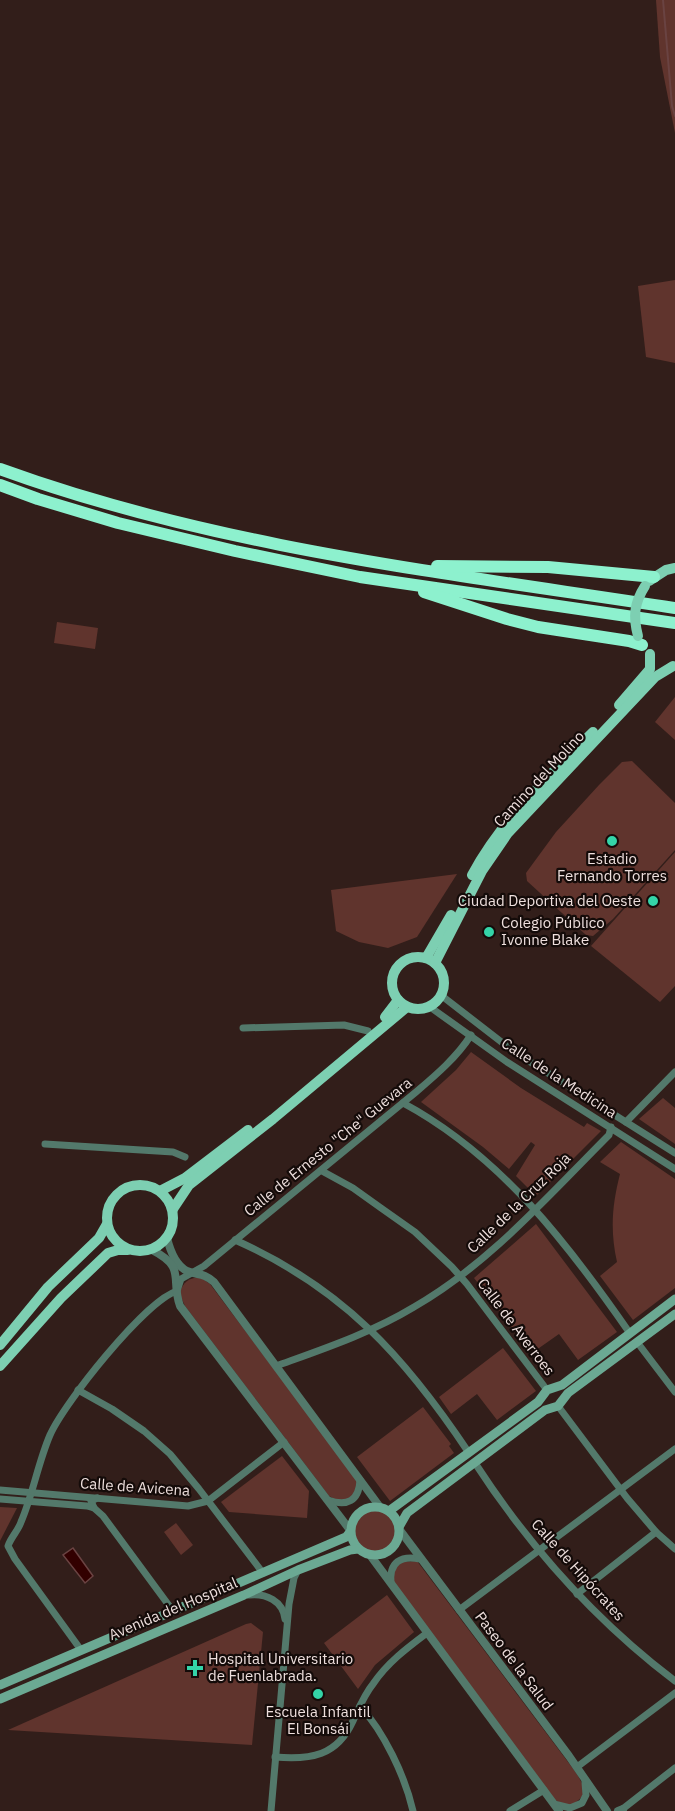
<svg xmlns="http://www.w3.org/2000/svg" width="675" height="1811" viewBox="0 0 675 1811" font-family="'IBM Plex Sans',sans-serif">
<rect width="100%" height="100%" fill="#321e1a"/>
<g fill="#60342d">
<path d="M656,0h19v133l-15,-76z"/>
<path d="M675,280v83l-29,-6 -8,-71z"/>
<path d="M57,622l41,6 -3,21 -41,-6z"/>
<path d="M675,697v43l-20,-18z"/>
<path d="M632,761l43,42v47l-62,69 -20,17 -7,-1 -59,-54 -1,-8 30,-41 43,-47 23,-23z"/>
<path d="M675,852v134l-15,16 -69,-56z"/>
<path d="M457,874l-40,63 -29,11 -29,-6 -23,-11 -5,-41z"/>
<path d="M471,1052l50,36 63,39 3,-4 14,8 -65,65 -20,-20 19,-31 -4,-3 -22,27 -26,-22 -62,-45 35,-32z"/>
<path d="M663,1098l12,10v36l-36,-25z"/>
<path d="M621,1142l54,37v109l-42,32 -33,-44 17,-14c-7,-31 -5,-57 3,-88l-20,-12z"/>
<path d="M536,1224l81,108 -39,28 -19,-26 -27,19 -58,-75z"/>
<path d="M200,1277l10,7 148,197 -1,11c-10,9 -17,11 -28,4l-144,-190 -6,-13c5,-11 9,-15 21,-16z"/>
<path d="M503,1348l33,43 -39,29 -20,-26 -26,20 -12,-17z"/>
<path d="M423,1407l28,37 -2,2 5,7 -64,48 -33,-44z"/>
<path d="M282,1456l27,35 -2,27 -78,-6 -8,-10z"/>
<circle cx="375" cy="1531" r="24"/>
<path d="M0,1507l17,1 -17,33z"/>
<path d="M176,1523l17,22 -12,10 -17,-23z"/>
<path d="M417,1561l157,209c12,18 16,25 -6,37l-13,-7 -161,-217 -1,-13 9,-8z"/>
<path d="M387,1595l27,37 -39,33 -17,24 -34,-46z"/>
<path d="M251,1623l12,9 -11,113 -244,-15 238,-106z"/>
</g>
<path fill="#320000" stroke="#6a4342" stroke-width="1.5" d="M73,1548l20,28 -8,7 -22,-28z"/>
<g fill="none" stroke-linecap="round" stroke-linejoin="round">
<path stroke="#6a4342" stroke-width="2" d="M663,0l9,106 3,10"/>
<g stroke="#53796b" stroke-width="7">
<path d="M442,996l71,55 162,102"/>
<path d="M430,1007l77,55 168,107"/>
<path d="M243,1028l101,-3 24,6"/>
<path d="M403,1103c97,52 165,141 226,229"/>
<path d="M626,1122l49,-50"/>
<path d="M45,1144l128,8 12,5"/>
<path d="M322,1171l31,17 28,20 34,24 37,35 15,17 80,106"/>
<path d="M235,1240c108,48 170,117 234,213"/>
<path d="M637,1342l38,50"/>
<path d="M276,1366c47,-17 95,-33 138,-59 75,-43 134,-111 195,-172l2,-8"/>
<path d="M78,1390l34,19 32,22 26,23 29,35 64,84"/>
<path d="M558,1406l69,92 29,34 19,17"/>
<path d="M475,1463c54,83 121,158 200,218"/>
<path d="M0,1490l188,16 20,-5 76,-59"/>
<path d="M97,1498l-6,3 3,7 9,8 70,95"/>
<path d="M0,1499l87,7 7,2"/>
<path d="M328,1500c19,7 31,1 32,-20"/>
<path d="M391,1583c-2,-21 10,-28 29,-24"/>
<path d="M577,1594l79,-62"/>
<path d="M249,1595c17,-2 34,6 36,24"/>
<path d="M459,1610l216,-161"/>
<path d="M81,1650l-66,-91 -7,-13c3,-9 10,-15 13,-24 12,-28 17,-59 29,-87 14,-32 95,-134 127,-144l4,-12 23,-13 212,-174c20,-17 41,-35 55,-57"/>
<path d="M360,1706c24,26 45,70 53,105"/>
<path d="M275,1757c36,3 62,-1 78,-36 6,-13 11,-26 20,-37 14,-21 34,-36 54,-51"/>
<path d="M577,1767l98,-74"/>
<path d="M554,1804l16,4 12,-5 4,-8 -1,-13"/>
<path d="M271,1811l18,-207 5,-26 4,-8"/>
<path d="M510,1811l34,-21"/>
<path d="M620,1811l55,-43"/>
</g>
<g stroke="#53796b" stroke-width="8">
<path d="M167,1238c3,12 8,27 20,33 12,5 15,1 27,11l166,225"/>
<path d="M152,1250c35,18 18,28 28,56l170,224"/>
<path d="M399,1529l170,227 38,55"/>
<path d="M370,1555l189,256"/>
<path d="M618,1811l5,-2"/>
</g>
<g stroke="#6ba993" stroke-width="9">
<circle cx="375" cy="1531" r="24"/>
<path d="M389,1511l149,-109 9,-12 15,-5 113,-86"/>
<path d="M399,1527l8,-14 138,-103 13,-4 10,-13 107,-79"/>
<path d="M0,1685l346,-148 4,-5"/>
<path d="M0,1699l244,-104 54,-25 52,-20 8,-1"/>
</g>
<g stroke="#7dcfb2" stroke-width="10">
<path d="M649,581l17,-11 9,-2"/>
<path d="M619,705l31,-36v-15"/>
<path d="M472,875c30,-56 77,-99 121,-143"/>
<circle cx="418" cy="983" r="26"/>
<path d="M426,958l25,-43"/>
<path d="M435,963l47,-92 26,-38 147,-156 18,-11"/>
<path d="M385,1017l13,-17"/>
<circle cx="140" cy="1218" r="33"/>
<path d="M160,1191l25,-13 63,-48"/>
<path d="M173,1209l16,-24 84,-66 134,-112"/>
<path d="M0,1345l48,-58 51,-49 8,-14"/>
<path d="M0,1366l61,-68 47,-45 10,-3h10"/>
</g>
<g stroke="#8df1ce" stroke-width="12">
<path d="M0,469c217,79 448,104 675,139"/>
<path d="M0,485l38,14 80,24 117,28 125,26 315,46"/>
<path d="M437,566l111,1 106,10"/>
<path d="M424,592l83,27 31,8 91,14 13,4"/>
</g>
<path stroke="#7dcfb2" stroke-width="10" d="M638,636c-5,-19 -4,-33 7,-50"/>
</g>
<g fill="#34d4a8" stroke="#140b09" stroke-width="2">
<circle cx="612" cy="841" r="6"/>
<circle cx="653" cy="901" r="6"/>
<circle cx="489" cy="932" r="6"/>
<path d="M192 1659h6v6h6v6h-6v6h-6v-6h-6v-6h6z"/>
<circle cx="318" cy="1694" r="6"/>
</g>
<g text-anchor="middle" stroke-width="4.5" stroke-linejoin="round" paint-order="stroke">
<g font-size="15" fill="#eedfdd" stroke="#140b09">
<text transform="translate(539 779) rotate(-47)" y="5">Camino del Molino</text>
<text transform="translate(559 1078) rotate(33)" y="5">Calle de la Medicina</text>
<text transform="translate(328 1147) rotate(-39)" y="5">Calle de Ernesto "Che" Guevara</text>
<text transform="translate(519 1203) rotate(-44)" y="5">Calle de la Cruz Roja</text>
<text transform="translate(516 1327) rotate(53)" y="5">Calle de Averroes</text>
<text transform="translate(135 1487) rotate(4)" y="5">Calle de Avicena</text>
<text transform="translate(578 1570) rotate(48)" y="5">Calle de Hipócrates</text>
<text transform="translate(173 1609) rotate(-23)" y="5">Avenida del Hospital</text>
<text transform="translate(514 1661) rotate(53)" y="5">Paseo de la Salud</text>
</g>
<g font-size="15" fill="#eedfdd" stroke="#140b09">
<text x="612" y="864">Estadio<tspan x="612" dy="17">Fernando Torres</tspan></text>
<text x="641" y="906" text-anchor="end">Ciudad Deportiva del Oeste</text>
<text x="501" y="928" text-anchor="start">Colegio Público<tspan x="501" dy="17">Ivonne Blake</tspan></text>
<text x="208" y="1664" text-anchor="start">Hospital Universitario<tspan x="208" dy="17">de Fuenlabrada.</tspan></text>
<text x="318" y="1717">Escuela Infantil<tspan x="318" dy="17">El Bonsái</tspan></text>
</g>
</g>
</svg>
